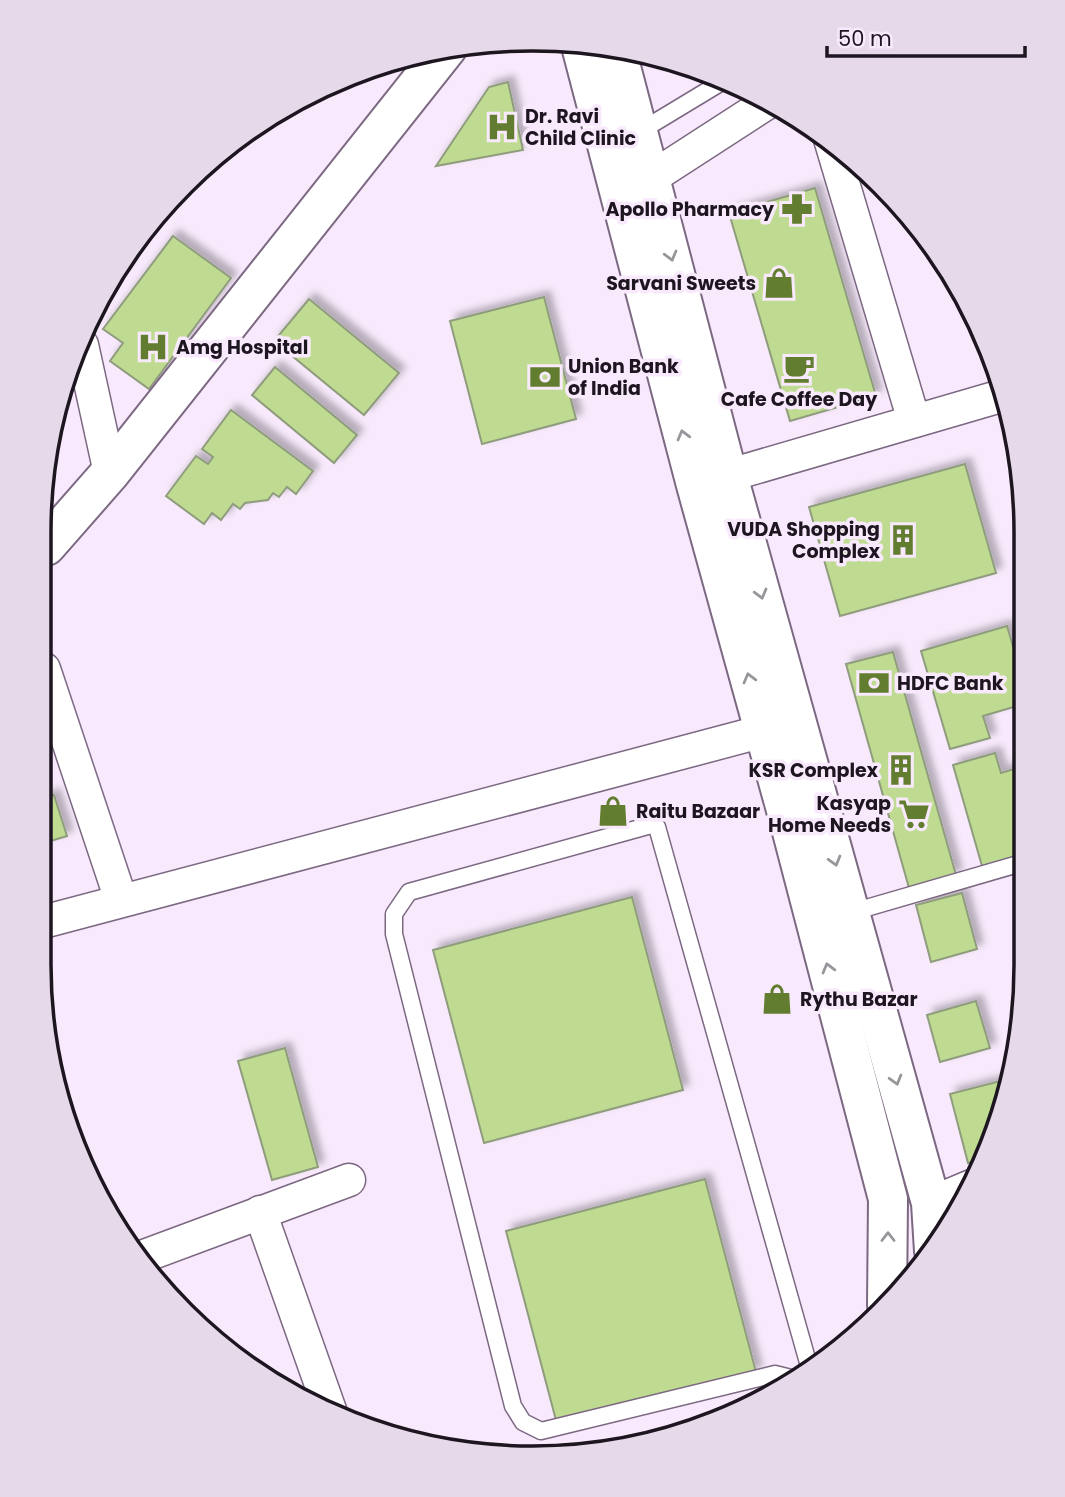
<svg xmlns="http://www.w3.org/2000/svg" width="1065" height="1497" viewBox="0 0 1065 1497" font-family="Poppins,sans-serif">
<defs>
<filter id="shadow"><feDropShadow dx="6" dy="-6" stdDeviation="3.5" flood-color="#0004"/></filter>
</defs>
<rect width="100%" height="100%" fill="#f8eafc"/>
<g fill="#bfdb91" stroke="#8f9c7d" stroke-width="2" filter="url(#shadow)">
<path d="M508,82l15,68 -87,16 53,-79z"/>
<path d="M815,188l61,208 -86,25 -61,-208z"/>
<path d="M173,236l58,42 -82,111 -39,-28 13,-18 -20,-14z"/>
<path d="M544,297l32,122 -94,25 -32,-123z"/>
<path d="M309,299l90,74 -35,42 -90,-74z"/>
<path d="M275,367l82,68 -23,28 -82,-68z"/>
<path d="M231,410l82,61 -17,23 -9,-7 -8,10 -6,-4 -5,7 -23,3 -5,6 -7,-5 -12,16 -9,-7 -8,11 -38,-28 30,-40 12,8 5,-7 -11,-8z"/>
<path d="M965,464l31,109 -156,43 -31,-109z"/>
<path d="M1023,619v30l-8,-28z"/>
<path d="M1007,626l17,58v20l-41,12 7,22 -40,11 -29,-98z"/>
<path d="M893,652l63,223 -47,13 -63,-224z"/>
<path d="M995,753l6,20 23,-7 1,88 -43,12 -29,-101z"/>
<path d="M54,795l13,41 -26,8v-45z"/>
<path d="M962,893l15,56 -46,13 -15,-57z"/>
<path d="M632,897l51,193 -199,53 -51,-193z"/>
<path d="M976,1001l14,47 -50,14 -13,-47z"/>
<path d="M285,1048l33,119 -46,13 -34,-119z"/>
<path d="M1012,1078l-2,14 -25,66 -17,5 -18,-69z"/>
<path d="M705,1179l51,193 -199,52 -51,-193z"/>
</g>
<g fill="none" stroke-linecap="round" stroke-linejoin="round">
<defs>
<g id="lane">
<path d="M639,132l86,-52"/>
<path d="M849,913l176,-51"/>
<path d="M791,1378l-16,-4 -234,57 -18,-9 -10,-16 -119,-472v-20l15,-22 242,-67 6,2 152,539"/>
</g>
<g id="street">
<path d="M830,139l84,282"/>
<path d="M631,184l20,-6 119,-77"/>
<path d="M82,345l28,128"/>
<path d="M706,482l295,-86"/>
<path d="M44,669l77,231"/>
<path d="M39,923l725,-192"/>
<path d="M931,1203l43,-18"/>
<path d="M260,1212l71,201"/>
<path d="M139,1258l210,-78"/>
</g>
<g id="secondary">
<path d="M580,42l116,443 95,343 97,371 -1,106"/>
<path d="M616,48l112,428 203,727 3,48"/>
<path d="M46,546l64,-73 337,-425"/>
</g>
</defs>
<use href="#lane" stroke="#7c6882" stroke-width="19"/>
<use href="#street" stroke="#7c6882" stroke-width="35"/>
<use href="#secondary" stroke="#7c6882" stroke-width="42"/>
<use href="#lane" stroke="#fff" stroke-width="16"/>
<use href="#street" stroke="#fff" stroke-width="32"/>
<use href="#secondary" stroke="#fff" stroke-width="38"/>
</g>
<defs><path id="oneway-chevron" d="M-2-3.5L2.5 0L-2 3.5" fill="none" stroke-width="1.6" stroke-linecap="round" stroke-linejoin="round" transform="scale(1.75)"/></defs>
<g stroke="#99969b">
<use href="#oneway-chevron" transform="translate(671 256) rotate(75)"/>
<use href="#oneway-chevron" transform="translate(683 435) rotate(-105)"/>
<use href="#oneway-chevron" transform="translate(761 594) rotate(75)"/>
<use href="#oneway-chevron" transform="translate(749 678) rotate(-105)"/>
<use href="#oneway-chevron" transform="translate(835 861) rotate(74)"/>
<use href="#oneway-chevron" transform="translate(828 968) rotate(-105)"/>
<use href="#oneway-chevron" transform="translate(896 1080) rotate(74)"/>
<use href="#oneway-chevron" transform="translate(888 1237) rotate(-90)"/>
</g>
<defs>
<symbol id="hospital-bare" viewBox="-9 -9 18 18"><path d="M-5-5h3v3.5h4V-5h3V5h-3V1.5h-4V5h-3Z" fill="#637d30" stroke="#f8eafc" stroke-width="2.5" paint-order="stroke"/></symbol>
<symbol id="pharmacy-bare" viewBox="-9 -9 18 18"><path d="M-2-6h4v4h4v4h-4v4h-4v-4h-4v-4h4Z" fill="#637d30" stroke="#f8eafc" stroke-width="2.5" paint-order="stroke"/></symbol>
<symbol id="shop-bare" viewBox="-9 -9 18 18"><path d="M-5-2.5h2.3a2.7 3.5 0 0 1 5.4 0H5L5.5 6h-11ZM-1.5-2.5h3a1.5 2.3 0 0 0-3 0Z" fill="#637d30" stroke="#f8eafc" stroke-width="2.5" paint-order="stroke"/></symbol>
<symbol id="cafe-bare" viewBox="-9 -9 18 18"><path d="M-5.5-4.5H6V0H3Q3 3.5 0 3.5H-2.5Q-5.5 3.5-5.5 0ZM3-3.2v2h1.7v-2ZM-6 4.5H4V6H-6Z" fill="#637d30" stroke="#f8eafc" stroke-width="2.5" paint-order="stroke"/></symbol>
<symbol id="bank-bare" viewBox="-9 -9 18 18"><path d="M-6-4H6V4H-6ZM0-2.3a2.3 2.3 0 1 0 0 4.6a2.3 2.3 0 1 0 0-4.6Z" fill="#637d30" stroke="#f8eafc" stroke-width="2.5" paint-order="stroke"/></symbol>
<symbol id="building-bare" viewBox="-9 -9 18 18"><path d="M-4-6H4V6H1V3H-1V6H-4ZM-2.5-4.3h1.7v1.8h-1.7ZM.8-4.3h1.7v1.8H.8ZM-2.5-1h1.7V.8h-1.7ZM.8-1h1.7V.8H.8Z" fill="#637d30" stroke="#f8eafc" stroke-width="2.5" paint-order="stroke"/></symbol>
<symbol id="supermarket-bare" viewBox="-9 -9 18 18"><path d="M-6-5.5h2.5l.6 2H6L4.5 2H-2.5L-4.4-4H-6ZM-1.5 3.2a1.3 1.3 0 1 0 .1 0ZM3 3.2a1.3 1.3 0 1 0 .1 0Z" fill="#637d30" stroke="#f8eafc" stroke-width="2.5" paint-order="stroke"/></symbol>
</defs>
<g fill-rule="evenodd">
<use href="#hospital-bare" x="480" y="105" width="44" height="44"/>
<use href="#pharmacy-bare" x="775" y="187" width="44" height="44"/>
<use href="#shop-bare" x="757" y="261" width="44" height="44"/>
<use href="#hospital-bare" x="131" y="325" width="44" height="44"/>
<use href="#cafe-bare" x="777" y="346" width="44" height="44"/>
<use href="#bank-bare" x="523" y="355" width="44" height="44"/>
<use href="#building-bare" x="881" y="518" width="44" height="44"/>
<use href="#bank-bare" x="852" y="661" width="44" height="44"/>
<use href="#building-bare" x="879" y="748" width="44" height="44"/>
<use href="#shop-bare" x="591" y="789" width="44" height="44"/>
<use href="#supermarket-bare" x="892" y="792" width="44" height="44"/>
<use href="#shop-bare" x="755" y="977" width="44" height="44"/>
</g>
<g text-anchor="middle" stroke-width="7" stroke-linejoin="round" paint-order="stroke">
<g font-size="19" font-weight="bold" fill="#1d1520" stroke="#f8eafc" text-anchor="start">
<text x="525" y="123">Dr. Ravi<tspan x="525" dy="22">Child Clinic</tspan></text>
<text x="774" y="216" text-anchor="end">Apollo Pharmacy</text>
<text x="756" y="290" text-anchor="end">Sarvani Sweets</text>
<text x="176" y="354">Amg Hospital</text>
<text x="568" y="373">Union Bank<tspan x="568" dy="22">of India</tspan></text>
<text x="799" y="406" text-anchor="middle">Cafe Coffee Day</text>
<text x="880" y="536" text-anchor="end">VUDA Shopping<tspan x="880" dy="22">Complex</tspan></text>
<text x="897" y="690">HDFC Bank</text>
<text x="878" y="777" text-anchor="end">KSR Complex</text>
<text x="891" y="810" text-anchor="end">Kasyap<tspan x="891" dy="22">Home Needs</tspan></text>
<text x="636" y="818">Raitu Bazaar</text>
<text x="800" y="1006">Rythu Bazar</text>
</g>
</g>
<path d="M0 0H1065V1497H0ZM532 51H533A481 481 0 0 1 1014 532V965A481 481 0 0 1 533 1446H532A481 481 0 0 1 51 965V532A481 481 0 0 1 532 51Z" fill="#e6d9ea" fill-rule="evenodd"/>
<path fill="none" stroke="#1d1520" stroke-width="3.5" d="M532 51H533A481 481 0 0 1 1014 532V965A481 481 0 0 1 533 1446H532A481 481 0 0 1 51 965V532A481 481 0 0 1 532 51Z"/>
<path d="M827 46v10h198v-10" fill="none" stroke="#1d1520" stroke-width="3.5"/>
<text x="838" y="46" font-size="21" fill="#1d1520" stroke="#f8eafc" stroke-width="5" paint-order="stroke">50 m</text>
</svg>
